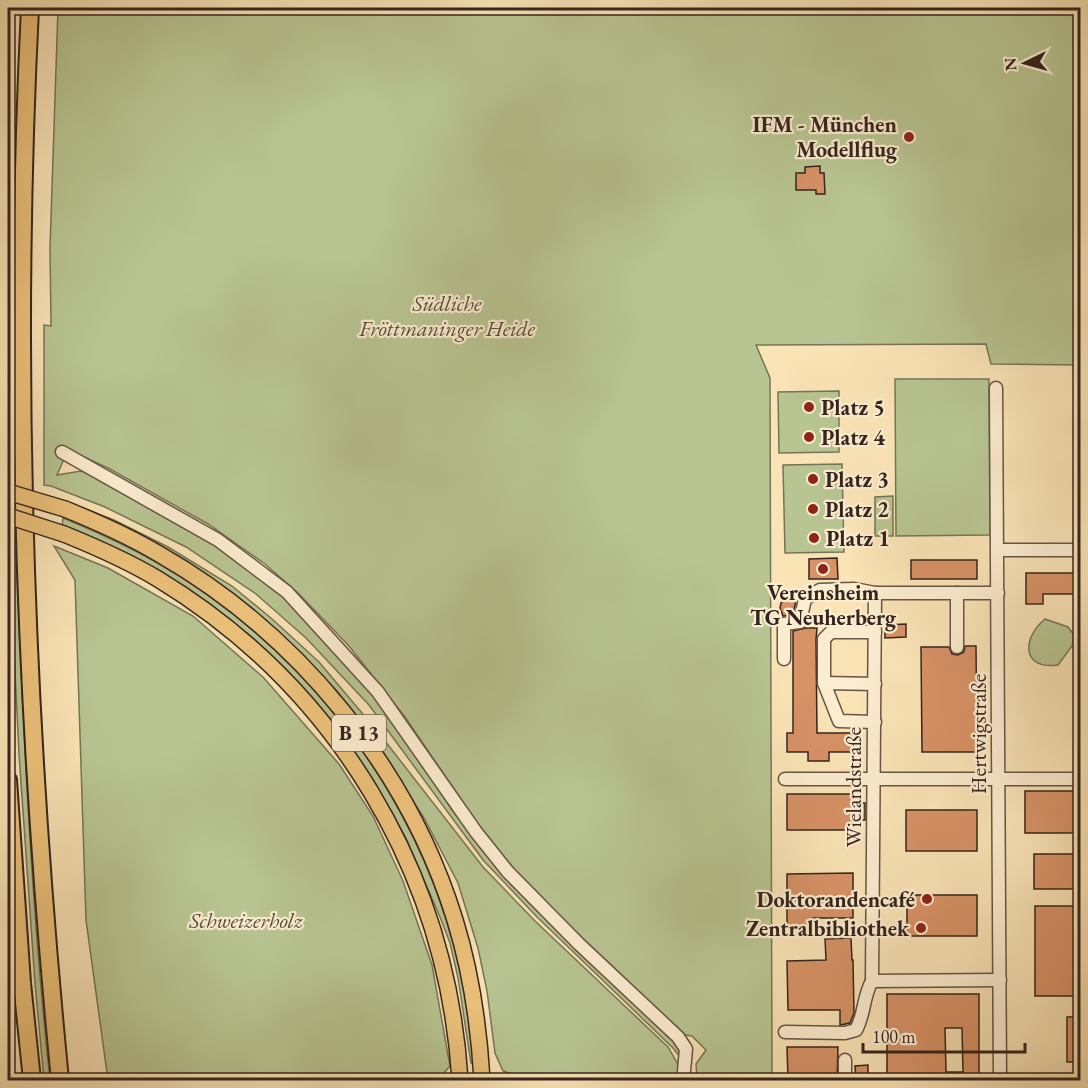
<svg xmlns="http://www.w3.org/2000/svg" width="1088" height="1088" viewBox="0 0 1088 1088" font-family="'EB Garamond',serif">
<rect width="100%" height="100%" fill="#fae4b6"/>
<filter id="stains"><feTurbulence type="fractalNoise" baseFrequency=".00333" numOctaves="4"/><feColorMatrix values="0 0 0 0 .2 0 0 0 0 .09 0 0 0 0 .02 0 0 0 .5 -.17"/></filter>
<radialGradient id="worn" r=".72"><stop offset=".6" stop-color="#630" stop-opacity="0"/><stop offset="1" stop-color="#630" stop-opacity=".3"/></radialGradient>
<g fill="#b8c592" stroke="#767458" stroke-width="1.5">
<path d="M58,8h1022v357l-89,-1 -5,-20 -230,1 14,33 2,702h-69l-6,-2 -1,-14 10,-14 -14,-14 -7,-1 -153,-144 -46,-55 -81,-119 -56,-71 -52,-54 -32,-28 -57,-40 -100,-56 -40,-18 -11,25 24,-4 27,10 111,64 69,53 62,68 39,48 63,96 44,57 174,168 9,14 4,12 -10,-13 -136,-131 -54,-57 -114,-155 -63,-67 -50,-44 -70,-47 -81,-40 -54,-21 -7,-1v-160l7,1 -1,-78z"/>
<path d="M895,379h94l1,156 -94,1z"/>
<path d="M839,391v61l-60,1 -1,-61z"/>
<path d="M842,464l2,88 -59,1 -2,-88z"/>
<path d="M893,496v40h-18v-39z"/>
<path d="M65,501l49,19 54,27 64,39 39,32 48,44 59,70 105,135 52,54 133,126 12,21 -3,9 -5,3h-127l-18,-1 -24,-8 -8,-18 -8,-62 -9,-43 -20,-65 -34,-65 -51,-79 -36,-48 -71,-71 -54,-41 -52,-32 -95,-44z"/>
<path d="M63,518c44,18 86,38 126,64 136,89 234,229 271,388 7,31 11,62 14,94l-3,-1 -13,-85 -8,-35 -10,-26 -34,-79 -33,-58 -43,-61 -46,-50 -36,-35 -77,-55 -109,-53z"/>
<path d="M8,527l7,2c8,184 15,369 35,551h-6l-9,-97 -16,-229z"/>
<path d="M54,546l54,22 85,48 70,61 76,87 34,52 30,65 29,84 18,101 -12,14h-330l-22,-160 -11,-340z"/>
<path d="M1045,619l23,8 6,8 -2,11 -14,19c-37,5 -36,-27 -13,-46z"/>
</g>
<g fill="#d79266" stroke="#34241e" stroke-width="1.5" fill-rule="evenodd">
<path d="M820,166v7h4l1,21h-9v-4h-20v-17h9v-6z"/>
<path d="M837,558l1,21h-29v-20z"/>
<rect x="911" y="560" width="66" height="19"/>
<path d="M1026,573h54v21h-37v10h-17z"/>
<path d="M788,598l8,2 -3,15 -10,1 -3,-8 1,-5z"/>
<path d="M906,624v13l-21,1v-13z"/>
<path d="M806,628h11l-1,11 1,94h35v19h-23v9h-21v-9h-21v-19h6v-102z"/>
<path d="M965,646h11l1,106h-55l-1,-105h28l3,7 6,1 6,-3z"/>
<rect x="1025" y="791" width="55" height="42"/>
<path d="M787,794h66v9h12v17h-12v10h-66z"/>
<rect x="906" y="810" width="71" height="41"/>
<rect x="1034" y="854" width="46" height="35"/>
<path d="M853,873v45h-41v9h-25v-53z"/>
<rect x="907" y="895" width="70" height="41"/>
<rect x="1035" y="906" width="45" height="90"/>
<path d="M851,938l1,22h1l1,53 -4,10 -10,2v-15h-52l-1,-49 39,-1 -1,-21z"/>
<path d="M887,994h92v86h-92zM945,1028h17l1,44h-17z"/>
<rect x="1067" y="1017" width="13" height="45"/>
<path d="M787,1047h51l-1,33h-49z"/>
<path d="M868,1065v15h-12l-1,-14z"/>
</g>
<g fill="none" stroke-linecap="round" stroke-linejoin="round">
<defs>
<g id="minor">
<path d="M996,388l4,692"/>
<path d="M62,452l156,88 69,52 91,100 98,140 32,40 71,72 99,93 8,12 -2,22"/>
<path d="M998,550h82"/>
<path d="M957,647v-54"/>
<path d="M784,659v-35l16,-2 5,-23 15,-9 34,-1 21,4h123"/>
<path d="M824,683v-44l7,-7h44"/>
<path d="M875,722l-36,-1 -15,-38 51,1"/>
<path d="M785,779h295"/>
<path d="M872,981l3,-388"/>
<path d="M872,981l128,-1"/>
<path d="M785,1032l60,1 11,-3c9,-16 7,-34 16,-49"/>
<path d="M845,1060v20"/>
</g>
<g id="major">
<path d="M65,509c32,13 64,27 94,45 138,79 249,213 296,366 16,52 24,106 27,160"/>
<path d="M64,534c32,13 64,27 94,45 179,109 289,293 302,501"/>
</g>
<g id="highway">
<path d="M30,8c-18,358 -5,716 30,1072"/>
<path d="M8,780l14,203 10,97"/>
</g>
</defs>
<use href="#minor" stroke="#665444" stroke-width="15"/>
<use href="#major" stroke="#34241e" stroke-width="18"/>
<use href="#highway" stroke="#34241e" stroke-width="20"/>
<use href="#minor" stroke="#fcedd0" stroke-width="12"/>
<use href="#major" stroke="#edc27b" stroke-width="15"/>
<use href="#highway" stroke="#edc27b" stroke-width="16"/>
<defs>
<g id="major-bridge">
<path d="M8,492l57,17"/>
<path d="M8,516l56,18"/>
</g>
</defs>
<use href="#major-bridge" stroke="#34241e" stroke-width="18" stroke-linecap="butt"/>
<use href="#major-bridge" stroke="#edc27b" stroke-width="15"/>
</g>
<g fill="#8f2418" stroke="#fcedd0" stroke-width="2">
<circle cx="909" cy="137" r="6"/>
<circle cx="809" cy="407" r="6"/>
<circle cx="809" cy="437" r="6"/>
<circle cx="813" cy="479" r="6"/>
<circle cx="813" cy="509" r="6"/>
<circle cx="814" cy="538" r="6"/>
<circle cx="823" cy="569" r="6"/>
<circle cx="927" cy="899" r="6"/>
<circle cx="921" cy="928" r="6"/>
</g>
<g text-anchor="middle" stroke-width="4.5" stroke-linejoin="round" paint-order="stroke">
<rect fill="#fcedd0" stroke="#706053" stroke-width="1.5" x="332" y="715" width="54" height="36" rx="4.5"/>
<g font-size="21" font-weight="bold" fill="#34241e">
<text x="359" y="740">B 13</text>
</g>
<g font-size="22" font-weight="bold" fill="#34241e" stroke="#fcedd0" text-anchor="start">
<text x="897" y="132" text-anchor="end">IFM - München<tspan x="897" dy="25">Modellflug</tspan></text>
<text x="821" y="415">Platz 5</text>
<text x="821" y="445">Platz 4</text>
<text x="825" y="487">Platz 3</text>
<text x="825" y="517">Platz 2</text>
<text x="826" y="546">Platz 1</text>
<text x="823" y="600" text-anchor="middle">Vereinsheim<tspan x="823" dy="25">TG Neuherberg</tspan></text>
<text x="915" y="907" text-anchor="end">Doktorandencafé</text>
<text x="909" y="936" text-anchor="end">Zentralbibliothek</text>
</g>
<g font-size="22" font-style="italic" fill="#554c3b" stroke="#fcedd0">
<text x="447" y="311">Südliche<tspan x="447" dy="25">Fröttmaninger Heide</tspan></text>
<text x="246" y="928">Schweizerholz</text>
</g>
<g font-size="22" fill="#34241e" stroke="#fcedd0">
<text transform="translate(978 734) rotate(-90)" y="8">Hertwigstraße</text>
<text transform="translate(853 787) rotate(-90)" y="8">Wielandstraße</text>
</g>
</g>
<rect width="1088" height="1088" fill="none" stroke="#fae4b6" stroke-width="30"/>
<rect x="9" y="9" width="1070" height="1070" fill="none" stroke="#34241e" stroke-width="3"/>
<rect x="15" y="15" width="1058" height="1058" fill="none" stroke="#34241e" stroke-width="1.5"/>
<g transform="translate(1025 63) rotate(265)" stroke="#fcedd0" stroke-width="4.5" paint-order="stroke">
<path d="M0-4.5L10 22L0 15L-10 22Z" fill="#34241e"/>
<text y="-9" font-size="16" font-weight="bold" text-anchor="middle" fill="#34241e">N</text>
</g>
<path d="M863 1043v9h162v-9" fill="none" stroke="#34241e" stroke-width="3"/>
<text x="872" y="1043" font-size="18" fill="#34241e" stroke="#fcedd0" stroke-width="4.5" paint-order="stroke">100 m</text>
<rect width="100%" height="100%" filter="url(#stains)"/>
<rect width="100%" height="100%" fill="url(#worn)"/>
</svg>
